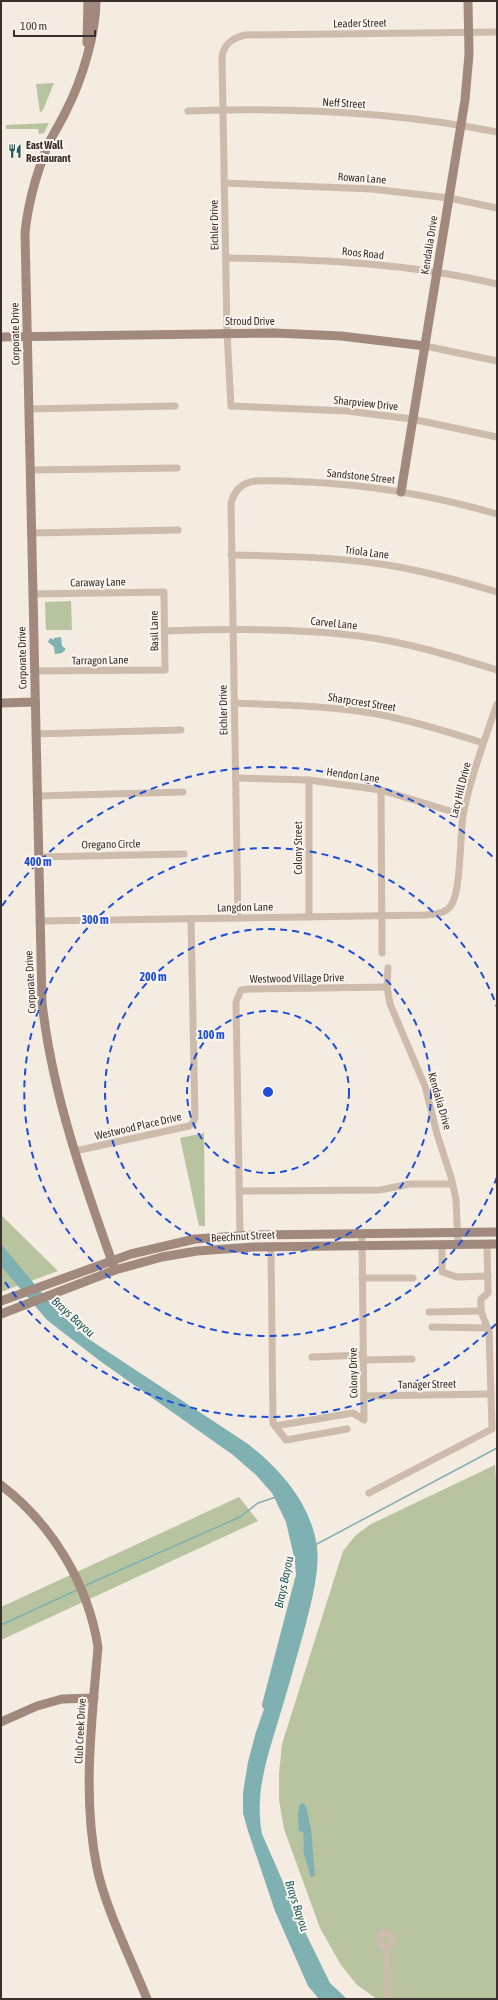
<svg xmlns="http://www.w3.org/2000/svg" width="498" height="2000" viewBox="0 0 498 2000" font-family="'Asap Condensed',sans-serif">
<rect width="100%" height="100%" fill="#f4ebe1"/>
<g fill="#b8c4a0">
<path d="M54,83l-11,27 -3,3 -4,-29z"/>
<path d="M49,123l-5,10 -5,1 -1,-5h-32v-4z"/>
<path d="M71,601l1,29h-26l-1,-28z"/>
<path d="M204,1133l1,93h-6l-19,-88z"/>
<path d="M1,1215l1,1 56,55 -57,21z"/>
<path d="M495,1465l2,30v504h-120l-20,-14 -16,-20 -21,-37 -36,-99 -5,-29v-26l3,-30 61,-193 13,-16 15,-11z"/>
<path d="M239,1497l19,24 -257,119v-33z"/>
</g>
<g fill="#7fb0b2">
<path d="M61,637l1,9 4,3 -4,4 -7,1 -1,-7 -6,-5 2,-4 4,2v-2z"/>
<path d="M1,1244l56,67 30,27 161,106c33,26 63,60 69,103 3,26 -7,60 -13,84 -9,32 -18,65 -28,97 -11,36 -21,68 -14,106l42,96 26,53 17,16h-28l-11,-13 -33,-75 -27,-80 -5,-18v-20l5,-31 8,-30 26,-74 15,-67 -2,-30 -9,-39 -14,-29 -16,-18 -23,-20 -133,-94 -53,-41 -46,-54z"/>
<path d="M303,1803l3,3 5,23 4,47 -5,1c0,-8 -3,-12 -5,-19 -3,-9 0,-17 -2,-26l-4,-1c-1,-10 -2,-17 1,-27z"/>
</g>
<g fill="none" stroke-linecap="round" stroke-linejoin="round">
<g stroke="#7fb0b2" stroke-width="1.5">
<path d="M315,1545l182,-97"/>
<path d="M84,1586l156,-69 18,-14 18,-6"/>
<path d="M1,1625l76,-35"/>
</g>
<path stroke="#7fb0b2" stroke-width="10" d="M267,1705l33,-126"/>
<g stroke="#cdbbac" stroke-width="7">
<path d="M497,32l-252,3c-13,3 -21,9 -23,22l5,275 4,74 116,5 65,8 85,18"/>
<path d="M188,111c103,-4 208,1 309,21"/>
<path d="M224,183l148,6 77,9 48,10"/>
<path d="M226,258c91,1 182,5 271,26"/>
<path d="M425,346l72,15"/>
<path d="M29,409l146,-3"/>
<path d="M30,470l147,-2"/>
<path d="M32,533l146,-3"/>
<path d="M231,555c53,1 104,2 156,10 37,6 74,16 110,27"/>
<path d="M33,594l131,-2 1,78 -131,1"/>
<path d="M165,631c65,-2 129,-3 194,5 47,6 93,20 138,34"/>
<path d="M234,703c48,2 96,3 143,11 36,7 72,18 106,29"/>
<path d="M35,734l146,-4"/>
<path d="M236,778l73,2 72,10 82,25"/>
<path d="M309,780v137"/>
<path d="M381,790l1,163"/>
<path d="M37,796l146,-4"/>
<path d="M38,857l146,-3"/>
<path d="M238,918l-7,-415c4,-14 11,-20 25,-22 17,-1 34,0 52,1 64,3 127,14 189,32"/>
<path d="M39,921l386,-6c11,-1 21,-1 27,-11 9,-17 8,-67 11,-89 7,-36 22,-76 34,-111"/>
<path d="M388,968l-1,19 3,17 35,82 12,48 14,43 5,22 2,45"/>
<path d="M75,1151l114,-25 4,-3 2,-6 -4,-198"/>
<path d="M240,1191l140,-1 30,-6h42"/>
<path d="M240,1235l-4,-233 5,-12 8,-1 138,-2"/>
<path d="M442,1244v28l15,5 31,-1"/>
<path d="M271,1247l2,176 13,17 61,-11"/>
<path d="M362,1278h51"/>
<path d="M429,1312l52,-1"/>
<path d="M432,1327l56,1"/>
<path d="M312,1357l51,-2"/>
<path d="M363,1360l49,-1"/>
<path d="M364,1396l127,-2"/>
<path d="M275,1426l78,-13 11,7 -2,-186"/>
<path d="M369,1493l123,-64 -3,-97 -8,-21v-12l7,-6 -1,-49"/>
<circle cx="386" cy="1940" r="7"/>
<path d="M387,1947l1,52"/>
</g>
<g stroke="#a18a7d" stroke-width="9">
<path d="M96,1c0,32 -14,79 -29,108 -6,13 -14,25 -20,38 -11,28 -19,56 -22,86l17,769c10,92 42,181 73,268"/>
<path d="M87,43l1,-42"/>
<path d="M1,337l274,-4 66,3 84,10"/>
<path d="M401,492l64,-392 4,-46 -1,-53"/>
<path d="M1,703l34,-1"/>
<path d="M1,1301l130,-47 64,-15 57,-4 245,-3"/>
<path d="M1,1314l114,-44 47,-13 35,-6 56,-4 244,-3"/>
<path d="M1,1485c51,39 87,99 97,162 -6,73 -16,149 -1,221 9,42 34,91 50,131"/>
<path d="M1,1722l36,-16 25,-7 32,-1"/>
</g>
</g>
<g fill="none" stroke="#1d4ed8" stroke-width="2" stroke-dasharray="7 5">
<circle cx="268" cy="1092" r="81"/>
<circle cx="268" cy="1092" r="163"/>
<path d="M497 1177A244 244 0 1 1 497 1007"/>
<path d="M496 1324A325 325 0 0 1 2 1278M2 906A325 325 0 0 1 496 860"/>
</g>
<defs>
<symbol id="restaurant-bare" viewBox="-9 -9 18 18"><path d="M-5-6h1v4h1v-4h1v4h1v-4h1v5L-1.5 .5V6h-2V.5L-5-1ZM5-6V6H3V1.5H1.5Q1.5-4 5-6Z" fill="#1f5a5e" stroke="#fbf5ee" stroke-width="2.5" paint-order="stroke"/></symbol>
</defs>
<g fill-rule="evenodd">
<use href="#restaurant-bare" x="5" y="141" width="20" height="20"/>
</g>
<g text-anchor="middle" stroke-width="4" stroke-linejoin="round" paint-order="stroke">
<g font-size="11" fill="#3b302b" stroke="#fbf5ee">
<text transform="translate(360 23) rotate(-1)" y="4">Leader Street</text>
<text transform="translate(344 103) rotate(3)" y="4">Neff Street</text>
<text transform="translate(362 178) rotate(4)" y="4">Rowan Lane</text>
<text transform="translate(214 225) rotate(-91)" y="4">Eichler Drive</text>
<text transform="translate(429 245) rotate(-81)" y="4">Kendalia Drive</text>
<text transform="translate(363 253) rotate(6)" y="4">Roos Road</text>
<text x="250" y="325">Stroud Drive</text>
<text transform="translate(15 334) rotate(-91)" y="4">Corporate Drive</text>
<text transform="translate(366 403) rotate(6)" y="4">Sharpview Drive</text>
<text transform="translate(361 476) rotate(6)" y="4">Sandstone Street</text>
<text transform="translate(367 552) rotate(7)" y="4">Triola Lane</text>
<text transform="translate(98 582) rotate(-1)" y="4">Caraway Lane</text>
<text transform="translate(334 623) rotate(6)" y="4">Carvel Lane</text>
<text transform="translate(154 631) rotate(-91)" y="4">Basil Lane</text>
<text transform="translate(22 658) rotate(-91)" y="4">Corporate Drive</text>
<text transform="translate(100 660) rotate(-1)" y="4">Tarragon Lane</text>
<text transform="translate(362 702) rotate(9)" y="4">Sharpcrest Street</text>
<text transform="translate(223 710) rotate(-91)" y="4">Eichler Drive</text>
<text transform="translate(353 775) rotate(8)" y="4">Hendon Lane</text>
<text transform="translate(460 790) rotate(-76)" y="4">Lacy Hill Drive</text>
<text transform="translate(111 844) rotate(-1)" y="4">Oregano Circle</text>
<text transform="translate(298 848) rotate(-90)" y="4">Colony Street</text>
<text transform="translate(245 907) rotate(-1)" y="4">Langdon Lane</text>
<text transform="translate(297 978) rotate(-1)" y="4">Westwood Village Drive</text>
<text transform="translate(30 982) rotate(-93)" y="4">Corporate Drive</text>
<text transform="translate(440 1101) rotate(74)" y="4">Kendalia Drive</text>
<text transform="translate(138 1126) rotate(-13)" y="4">Westwood Place Drive</text>
<text transform="translate(243 1236) rotate(-3)" y="4">Beechnut Street</text>
<text transform="translate(353 1373) rotate(-91)" y="4">Colony Drive</text>
<text transform="translate(427 1384) rotate(-1)" y="4">Tanager Street</text>
<text transform="translate(80 1731) rotate(-87)" y="4">Club Creek Drive</text>
</g>
<g font-size="11" font-weight="bold" fill="#3b302b" stroke="#fbf5ee" text-anchor="start">
<text x="26" y="149">East Wall<tspan x="26" dy="13">Restaurant</tspan></text>
</g>
<g font-size="12" font-style="italic" fill="#1f5a5e" stroke="#fbf5ee">
<text transform="translate(73 1317) rotate(42)" y="4">Brays Bayou</text>
<text transform="translate(284 1582) rotate(-78)" y="4">Brays Bayou</text>
<text transform="translate(297 1906) rotate(72)" y="4">Brays Bayou</text>
</g>
</g>
<circle cx="268" cy="1092" r="6" fill="#1d4ed8" stroke="#fbf5ee" stroke-width="2"/>
<g font-size="12" text-anchor="middle" font-weight="bold" fill="#1d4ed8" stroke="#fbf5ee" stroke-width="4" stroke-linejoin="round" paint-order="stroke">
<text x="38" y="866">400 m</text>
<text x="95" y="924">300 m</text>
<text x="153" y="981">200 m</text>
<text x="211" y="1039">100 m</text>
</g>
<rect width="498" height="2000" fill="none" stroke="#3b302b" stroke-width="4"/>
<path d="M14 30v6h81v-6" fill="none" stroke="#3b302b" stroke-width="2"/>
<text x="20" y="30" font-size="12" fill="#3b302b" stroke="#fbf5ee" stroke-width="3" paint-order="stroke">100 m</text>
</svg>
